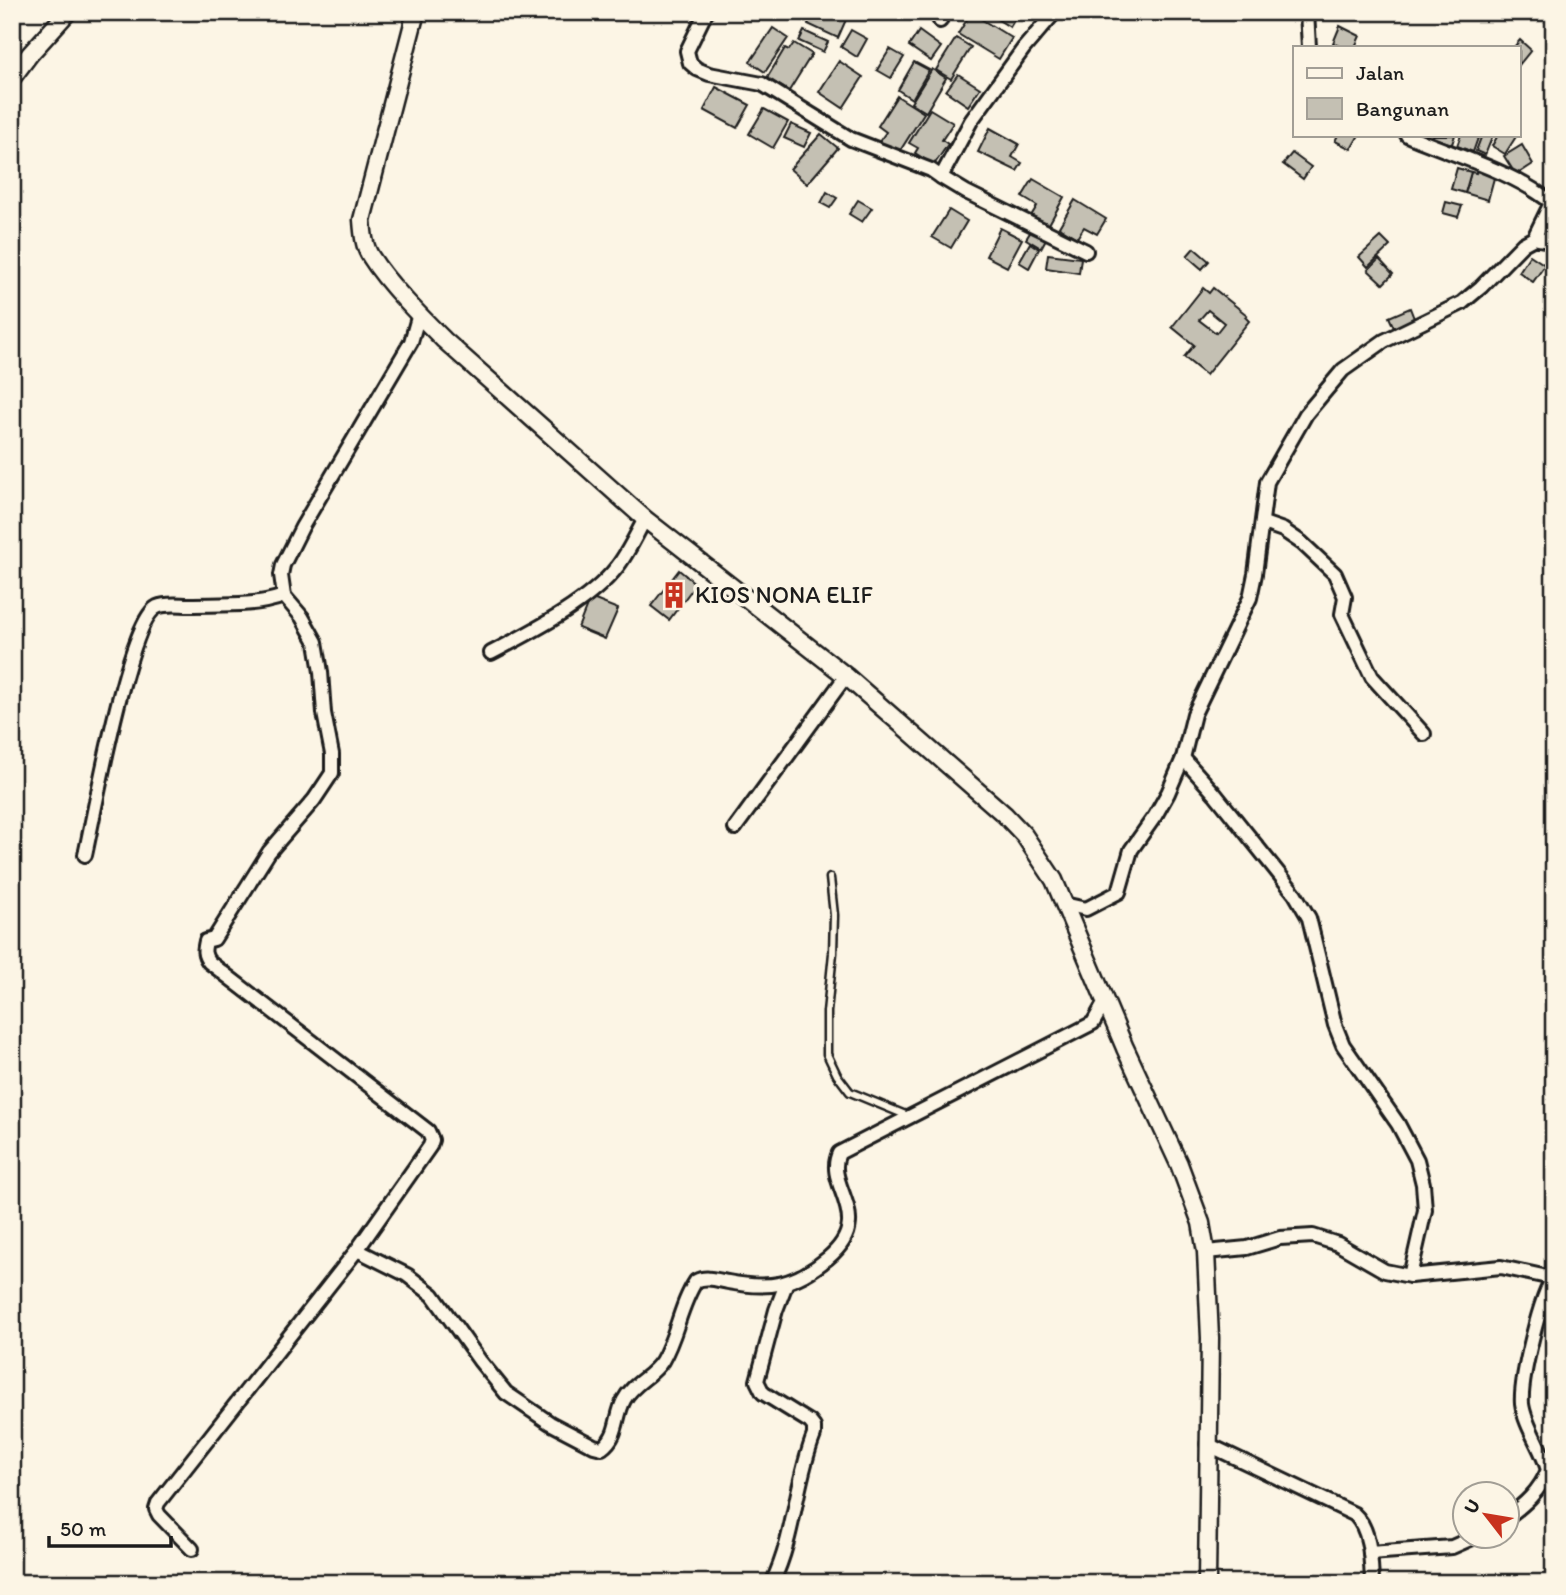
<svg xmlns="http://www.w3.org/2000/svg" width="1566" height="1595" viewBox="0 0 1566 1595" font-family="Itim,sans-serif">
<rect width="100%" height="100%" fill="#fcf5e5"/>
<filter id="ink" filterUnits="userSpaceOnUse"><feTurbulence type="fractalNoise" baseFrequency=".0143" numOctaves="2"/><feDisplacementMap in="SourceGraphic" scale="14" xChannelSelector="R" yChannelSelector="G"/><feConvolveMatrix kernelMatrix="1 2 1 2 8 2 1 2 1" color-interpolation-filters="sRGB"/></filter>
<g filter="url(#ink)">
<g fill="#c4c0b3" stroke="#1c1c1c" stroke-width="2" fill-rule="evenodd">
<path d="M813,12h28l7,3 -10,23 -30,-14z"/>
<path d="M1000,12h19l-9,15 -13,-8z"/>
<path d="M971,13l41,25 -13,21 -41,-25z"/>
<path d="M1340,26l20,10 -5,11h-14l-8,-4z"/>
<path d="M773,28l15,10 -23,34 -15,-10z"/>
<path d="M851,30l16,9 -10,18 -16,-10z"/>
<path d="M804,31l24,11 -5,10 -24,-11z"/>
<path d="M919,31l22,16 -10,14 -22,-15z"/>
<path d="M956,38l15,9 -20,32 -15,-9z"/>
<path d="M1520,40l11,10 -12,15v-18h-5z"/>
<path d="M794,43l18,11 -23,37 -22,-13 18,-30 4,2z"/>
<path d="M890,49l14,8 -13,21 -14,-8z"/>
<path d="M839,61l24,16 -20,31 -24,-16z"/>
<path d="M914,62l15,8 -17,29 -14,-9z"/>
<path d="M932,69l14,9 -20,34 -15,-9z"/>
<path d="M958,74l22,14 -12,18 -22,-15z"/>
<path d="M716,87l34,18 -13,23 -33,-18z"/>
<path d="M897,96l27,17 -26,41 -19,-12 7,-10 -8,-6z"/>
<path d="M764,109l24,13 -15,26 -24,-14z"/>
<path d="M930,109l23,14 -11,17 6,4 -14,21 -19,-12 3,-5 -9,-5z"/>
<path d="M791,124l20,9 -7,14 -20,-9z"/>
<path d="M990,128l29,16 -7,13 10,6 -5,8 -39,-19z"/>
<path d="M821,134l17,14 -31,36 -17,-15z"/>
<path d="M1338,135h21l-8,14 -16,-8z"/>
<path d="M1432,135h23l-3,9 -21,-7z"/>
<path d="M1461,135h18l-6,17 -16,-6z"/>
<path d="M1482,135h11l-8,20 -9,-4z"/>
<path d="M1498,135h19l-12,19 -13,-8z"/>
<path d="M1522,145l11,19 -17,11 -12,-19z"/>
<path d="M1292,153l19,14 -8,12 -20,-15z"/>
<path d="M1478,166l15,5 -1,6 2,1 -6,22 -23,-7 6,-21 5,1z"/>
<path d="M1457,168l14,4 -6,21 -14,-4z"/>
<path d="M1033,179l31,18 -16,29 -17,-10 6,-10 -15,-9z"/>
<path d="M827,192l10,6 -7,10 -9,-5z"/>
<path d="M858,200l14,8 -10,14 -13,-8z"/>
<path d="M1075,200l31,19 -9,15 -13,-7 -7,11 -18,-11z"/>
<path d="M1446,202l16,4 -4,11 -15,-4z"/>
<path d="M949,210l18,11 -16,27 -19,-11z"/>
<path d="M1000,228l22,11 -15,28 -21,-11z"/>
<path d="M1033,228l14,9 -6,11 -15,-9z"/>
<path d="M1381,237l9,9 -22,21 -9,-10z"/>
<path d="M1030,243l9,6 -10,19 -10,-6z"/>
<path d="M1194,248l15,13 -7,8 -15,-13z"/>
<path d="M1048,254l33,4 -2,15 -33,-5z"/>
<path d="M1530,255l15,10 -12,17 -14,-10z"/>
<path d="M1379,259l14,15 -10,10 -15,-14z"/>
<path d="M1203,288l6,5 4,-5 34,27 -2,2 4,4 -43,54 -22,-18 10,-12 -22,-18zM1208,310l16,13 -8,10 -17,-13z"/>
<path d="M1410,308l5,13 -20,9 -6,-13z"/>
<path d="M679,570l17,14 -27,36 -18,-14z"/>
<path d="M590,598l28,11 -13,30 -27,-11z"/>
</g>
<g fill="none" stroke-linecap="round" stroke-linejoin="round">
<defs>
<path id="service" d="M830,878l4,37 -1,38 -6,59v42l10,21 13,17 58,24"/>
<g id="minor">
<path d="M706,12l-19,39 3,12 7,6 12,5 53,10 89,55 80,31 10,7 30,-56 53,-73 31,-36"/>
<path d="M1307,12l2,35"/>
<path d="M940,21l2,-9"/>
<path d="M1407,135c48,21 103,35 144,67"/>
<path d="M941,177l25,15 120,59"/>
<path d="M1534,238l20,-41"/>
<path d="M419,314l-8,28 -109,185 -19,38 -2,10 3,21 18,21 14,25 5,30 3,41 8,41v19l-18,27 -45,52 -55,87 -8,2c-2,9 -3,13 3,21l219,169 4,9 -2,6 -73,104 50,25 26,20 47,66 26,32 44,30 44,23 8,2c17,-12 13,-32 22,-48 9,-17 28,-23 38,-39 15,-25 18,-56 34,-80 10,-5 21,-1 32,1 41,8 67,4 100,-24 49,-41 -5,-72 11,-105l254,-130 12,-21"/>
<path d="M1263,523l20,7 19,13 33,31 10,23 -3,17 30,63 52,57"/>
<path d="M491,653c40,-21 98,-50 126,-86 11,-14 19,-32 28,-48"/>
<path d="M1183,758l32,36 80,100 14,24 26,107 8,20 55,79 19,36 6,24 2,26 -15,66"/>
<path d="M735,828l111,-152"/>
<path d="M85,855c9,-39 43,-234 72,-248 9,-4 22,-2 32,-2 32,-1 64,2 95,-9"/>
<path d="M1064,904l22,5 33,-17 12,-42 24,-34 13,-23 15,-35 11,-44 56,-116 5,-24 12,-92 39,-68 37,-44 41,-29 78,-38 19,-16 42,-43 11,-6 20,4"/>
<path d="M1206,1252l41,-4 33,-10 33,-2 25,8 47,27 25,5 91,-9 51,11 2,-2"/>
<path d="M1207,1444l147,70c17,15 17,47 18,69"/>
<path d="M1506,1518c18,-13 34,-27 42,-48 -6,-22 -23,-43 -26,-66 -2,-24 19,-111 32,-126"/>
<path d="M192,1549l-33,-34 -3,-6 2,-6 199,-253"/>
<path d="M1370,1553l82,-6 25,-11"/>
<path d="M772,1583c23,-47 23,-100 42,-148v-8l-4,-5 -47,-29 -6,-12 19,-71 10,-26"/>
</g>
<g id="tertiary">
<path d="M416,12l-54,208c1,13 2,27 9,37 17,27 50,60 73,83l201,179 201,157 159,139 19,20 30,45 71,168 54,116 22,59 5,29 4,86 -3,245"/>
<path d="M12,78l18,-24 38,-42"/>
</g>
</defs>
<use href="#service" stroke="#1c1c1c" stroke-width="11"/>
<use href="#minor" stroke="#1c1c1c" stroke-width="18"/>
<use href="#tertiary" stroke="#1c1c1c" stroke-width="21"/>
<use href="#service" stroke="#fcf5e5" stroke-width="6"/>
<use href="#minor" stroke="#fcf5e5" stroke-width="12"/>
<use href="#tertiary" stroke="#fcf5e5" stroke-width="16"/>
</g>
</g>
<defs>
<symbol id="building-bare" viewBox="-9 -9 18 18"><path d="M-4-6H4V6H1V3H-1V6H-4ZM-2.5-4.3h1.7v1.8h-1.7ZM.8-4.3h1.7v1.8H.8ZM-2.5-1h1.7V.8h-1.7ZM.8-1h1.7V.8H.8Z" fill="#c8321e" stroke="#fcf5e5" stroke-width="2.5" paint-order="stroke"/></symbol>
</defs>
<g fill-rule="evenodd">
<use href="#building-bare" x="655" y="576" width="38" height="38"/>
</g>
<g text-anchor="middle" stroke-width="7" stroke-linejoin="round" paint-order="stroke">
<g font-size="24" fill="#1c1c1c" stroke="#fcf5e5" text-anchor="start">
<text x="695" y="603">KIOS NONA ELIF</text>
</g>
</g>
<rect width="1566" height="1595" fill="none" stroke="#fcf5e5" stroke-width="42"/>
<rect x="21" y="21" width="1524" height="1553" fill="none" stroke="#1c1c1c" stroke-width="2.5" filter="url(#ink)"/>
<rect x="1293" y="46" width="228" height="91" fill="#fcf5e5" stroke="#a29e95" stroke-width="2"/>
<rect x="1307" y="68" width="35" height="10" fill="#fcf5e5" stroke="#a29e95" stroke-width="2"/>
<text x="1356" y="80" font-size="21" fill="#1c1c1c">Jalan</text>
<rect x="1307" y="98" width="35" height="21" fill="#c4c0b3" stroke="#a29e95" stroke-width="2"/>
<text x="1356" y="116" font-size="21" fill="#1c1c1c">Bangunan</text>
<g transform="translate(1486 1515) rotate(301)"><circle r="33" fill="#fcf5e5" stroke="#a29e95" stroke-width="2"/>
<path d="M0-5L12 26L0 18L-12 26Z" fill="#c8321e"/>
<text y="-10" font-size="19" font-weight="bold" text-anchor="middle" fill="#1c1c1c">U</text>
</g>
<path d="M49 1536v10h122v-10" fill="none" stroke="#1c1c1c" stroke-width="3.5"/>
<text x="60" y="1536" font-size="21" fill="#1c1c1c" stroke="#fcf5e5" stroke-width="5" paint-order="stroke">50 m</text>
</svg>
